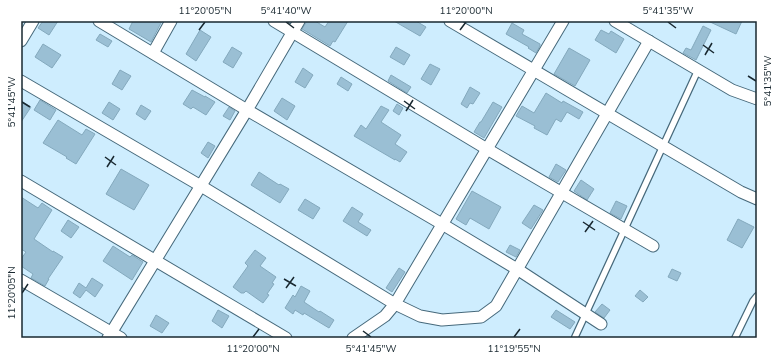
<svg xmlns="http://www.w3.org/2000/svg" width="778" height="359" viewBox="0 0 778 359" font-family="'Nunito Sans',sans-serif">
<rect width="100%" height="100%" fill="#ceedfe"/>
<g fill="#9abfd4" stroke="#84a9bd">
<path d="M43,21h15l-9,14 -11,-7z"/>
<path d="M133,21h29l-11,21 -22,-13z"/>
<path d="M307,21h8l10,6 4,-6h19l-13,21 -2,-1 -3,5 -28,-17z"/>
<path d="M394,21h22l10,6 -6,9z"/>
<path d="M708,21h34l-6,13z"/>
<path d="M512,23l12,7 -2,4 18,10v2l-4,7 -8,-5 1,-1 -23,-13z"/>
<path d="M703,26l8,4 -15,30 -13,-7 3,-5 5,2z"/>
<path d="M200,30l11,7 -15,24 -10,-7z"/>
<path d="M601,30l8,4 2,-3 13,8 -8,14 -21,-13z"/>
<path d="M100,34l12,7 -4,6 -12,-7z"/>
<path d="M43,44l18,11 -9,13 -17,-11z"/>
<path d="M232,47l10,6 -9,15 -10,-6z"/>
<path d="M396,47l14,8 -6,10 -14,-8z"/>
<path d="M569,48l21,12 -15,26 -21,-12z"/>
<path d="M430,64l10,5 -9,16 -10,-6z"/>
<path d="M303,68l10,7 -8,13 -10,-6z"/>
<path d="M120,70l11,6 -9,14 -10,-6z"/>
<path d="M391,75l20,12 -4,6 -19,-12z"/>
<path d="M341,77l11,7 -4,7 -11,-7z"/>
<path d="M470,87l10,6 -7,11 -3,-1 -3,5 -6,-4z"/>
<path d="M192,90l13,7v-1l10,6 -9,13 -13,-8 -2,2 -8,-5z"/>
<path d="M546,93l16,10 1,-2 20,11 -4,7 -12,-7 -6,10 -5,-3 -9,16 -13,-7 1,-2 -19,-10 6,-10 12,7z"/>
<path d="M282,98l13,8 -8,14 -13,-9z"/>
<path d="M40,100l16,10 -6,10 -16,-10z"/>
<path d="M21,101l10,6 -10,15z"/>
<path d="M109,102l11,7 -7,11 -11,-7z"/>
<path d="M493,102l9,5 -18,31 -10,-6 6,-10h1z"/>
<path d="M397,104l6,4 -4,7 -6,-4z"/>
<path d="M141,105l10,6 -6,9 -9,-6z"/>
<path d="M381,106l8,4 -8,12 20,13 -6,9 12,8 -7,10 -5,-3v1l-41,-24 7,-11 5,4z"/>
<path d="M229,107l6,4 -5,9 -7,-4z"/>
<path d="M58,120l24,15 4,-6 9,5 -19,30 -10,-6 1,-1 -24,-14z"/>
<path d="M208,142l7,4 -7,12 -7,-5z"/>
<path d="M556,164l10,6 -8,12 -9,-5z"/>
<path d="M121,169l28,16 -15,25 -28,-16z"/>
<path d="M259,172l20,13 1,-1 9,5 -9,14 -29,-18z"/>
<path d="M581,180l13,9 -7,11 -13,-9z"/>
<path d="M472,191l29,16 -12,22 -19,-11 -4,7 -10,-6z"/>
<path d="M21,197l17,11 4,-5 10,7 -18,29 19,13v-1l10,6 -15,22h1l-4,7 -14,-8 2,-4 -12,-8v-7l5,-7 -5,-3z"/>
<path d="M305,199l15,9 -7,11 -15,-9z"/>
<path d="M616,201l11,5 -6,13 -11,-6z"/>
<path d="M534,205l9,5 -12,19 -9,-6z"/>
<path d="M352,207l11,7 -5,8 13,8 -4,6 -24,-15z"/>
<path d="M738,219l16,8 -12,21 -15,-8z"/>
<path d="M68,220l11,7 -8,11 -10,-7z"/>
<path d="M510,245l10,5 -4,7 -10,-5z"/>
<path d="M113,246l17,11 2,-2 11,7 -11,18 -29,-19z"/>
<path d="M255,250l11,8 -6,8 16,11 -4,6 2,1 -7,10 2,1 -6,8 -17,-12 -2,2h-3l-8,-6 15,-21 -3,-3z"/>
<path d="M399,268l6,4 -13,20 -6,-4z"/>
<path d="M672,269l9,4 -4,8 -9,-4z"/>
<path d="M92,278l11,7 -8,12 -9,-7 -6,8 -7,-5 6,-10 7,5z"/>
<path d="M301,286l9,5 -6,11 15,10 1,-1 14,9 -5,8 -25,-15 -1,2 -8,-5 -2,4 -8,-6 8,-13 2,2z"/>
<path d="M640,290l8,7 -5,5 -8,-6z"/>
<path d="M602,304l8,6 -6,8 -9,-6z"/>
<path d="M218,310l11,6 -7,12 -10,-7z"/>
<path d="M556,310l19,12 -5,7 -19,-12z"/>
<path d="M156,315l13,8 -7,10 -12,-7z"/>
</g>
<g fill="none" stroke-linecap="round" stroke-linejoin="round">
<defs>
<g id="lane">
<path d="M575,337l123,-267"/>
<path d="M735,338l18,-37 4,-5"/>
</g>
<g id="street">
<path d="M99,21l148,89 195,114 75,45 84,55"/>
<path d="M274,21l213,128 166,97"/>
<path d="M450,21l291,171 16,7"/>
<path d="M615,21l117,69 25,9"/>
<path d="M21,41l12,-20"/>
<path d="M153,53l18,-32"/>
<path d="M21,81l180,105 194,118 25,12 22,4 39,-3 15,-11 153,-265"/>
<path d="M21,181l265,157"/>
<path d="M21,280l100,58"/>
<path d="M108,338l139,-228 52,-89"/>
<path d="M353,338l32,-22 10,-12 168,-283"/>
</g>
</defs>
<use href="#lane" stroke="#46697b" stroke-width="8"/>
<use href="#street" stroke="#46697b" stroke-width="13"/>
<use href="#lane" stroke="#fff" stroke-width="5.5"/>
<use href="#street" stroke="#fff" stroke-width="11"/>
</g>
<path fill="none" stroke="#192830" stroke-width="1.5" d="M286,22l8,6M668,22l8,6M199,30l6,-8M460,30l6,-8M703,45l11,8M705,55l7,-12M748,76l8,5M404,101l11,8M22,102l8,5M406,111l7,-11M105,157l11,8M107,167l7,-11M583,222l12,8M585,232l8,-11M284,279l12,7M286,288l8,-11M22,293l6,-9M363,331l8,6M253,337l6,-8M514,337l6,-8"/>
<rect width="778" height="359" fill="none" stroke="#ffffff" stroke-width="44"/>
<rect x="22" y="22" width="734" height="315" fill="none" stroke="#192830" stroke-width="1.5"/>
<g font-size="10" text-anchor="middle" fill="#192830">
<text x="205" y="14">11°20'05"N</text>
<text x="286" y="14">5°41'40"W</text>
<text x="466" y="14">11°20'00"N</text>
<text x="668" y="14">5°41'35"W</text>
<text transform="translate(767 81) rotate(-90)" y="4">5°41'35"W</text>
<text transform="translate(11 102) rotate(-90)" y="4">5°41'45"W</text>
<text transform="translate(11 293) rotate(-90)" y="4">11°20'05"N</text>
<text x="253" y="352">11°20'00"N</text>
<text x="371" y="352">5°41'45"W</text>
<text x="514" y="352">11°19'55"N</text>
</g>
</svg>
